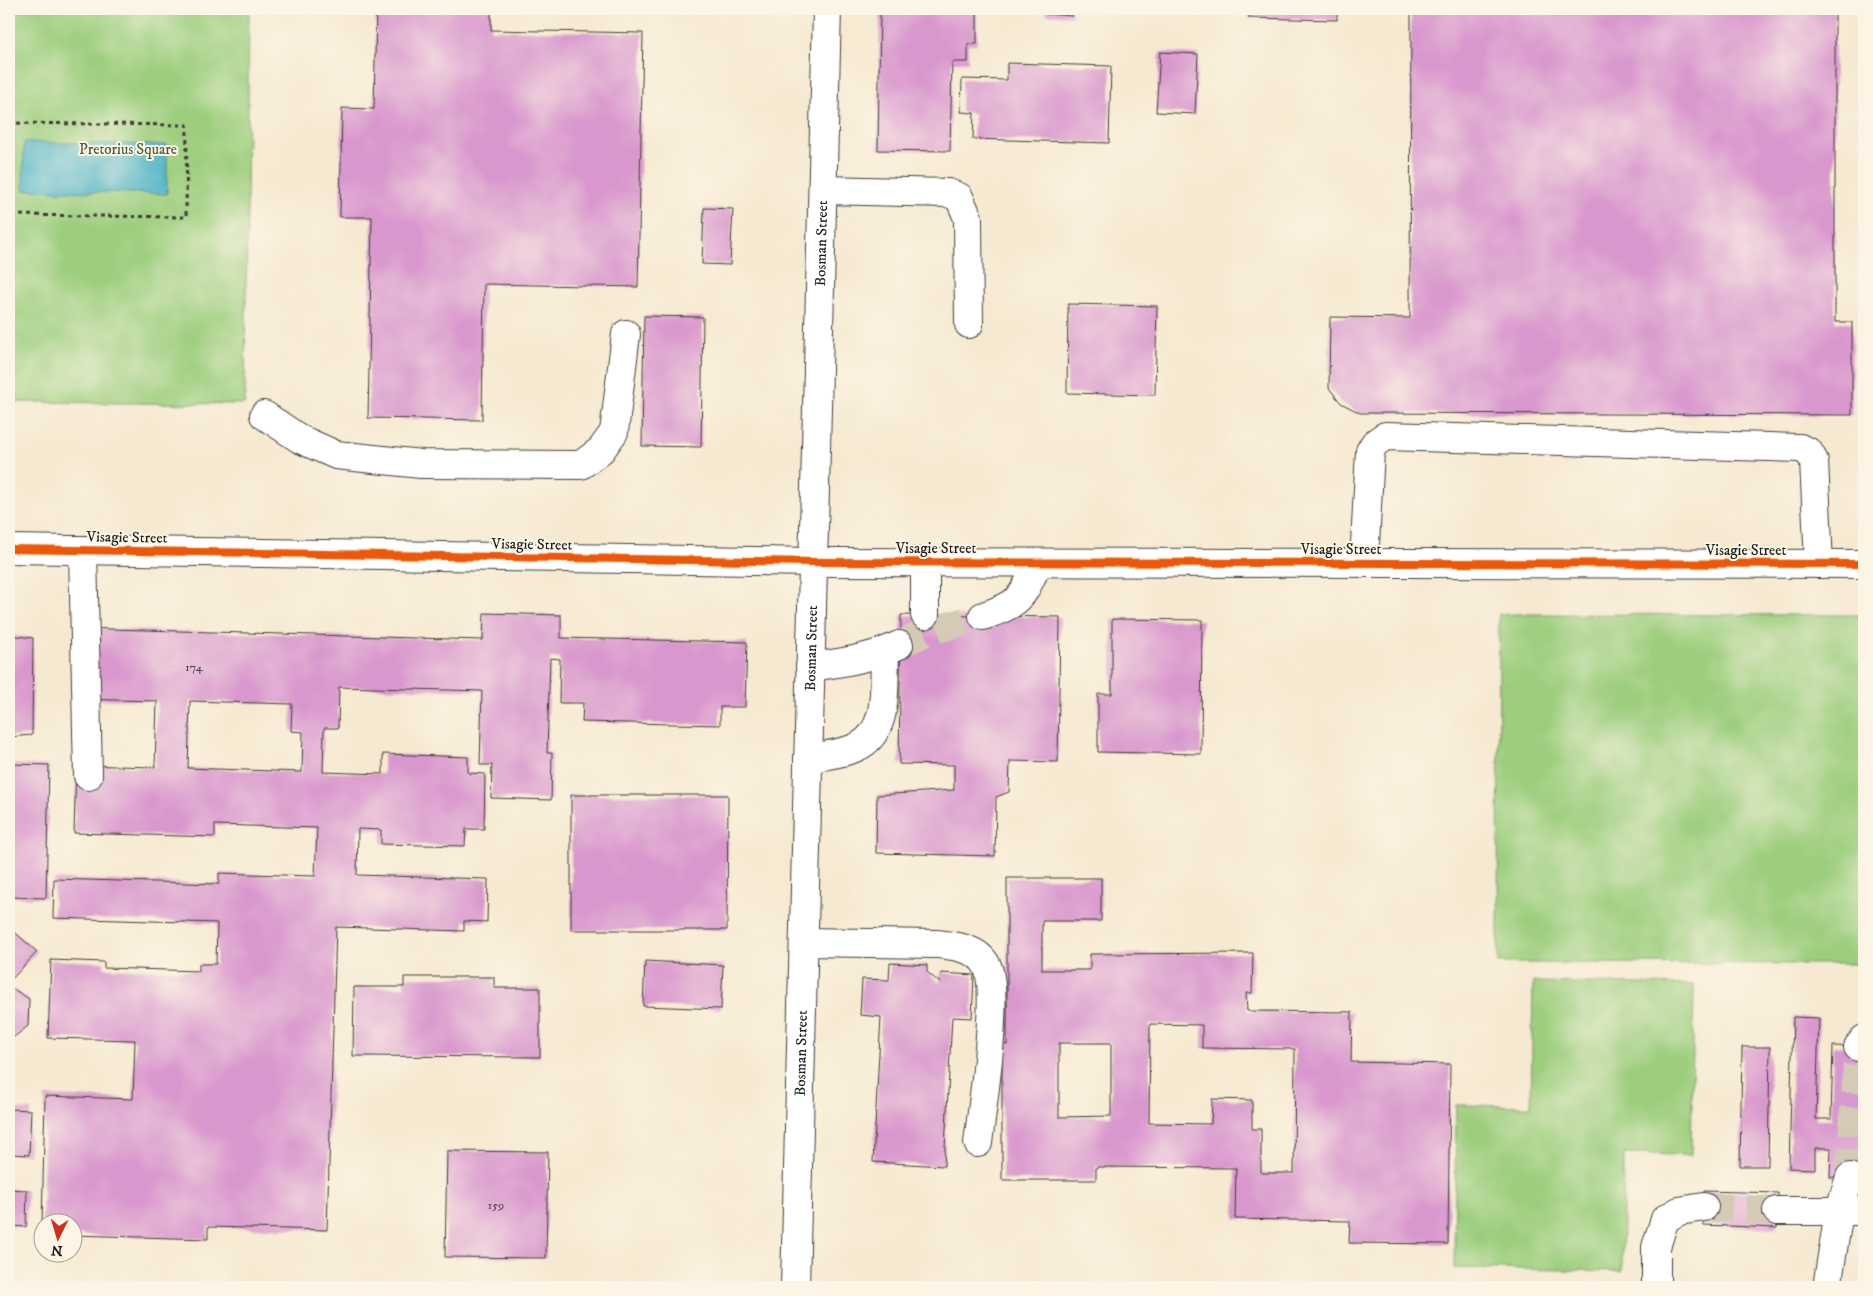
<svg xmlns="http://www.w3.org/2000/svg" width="1873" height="1296" viewBox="0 0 1873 1296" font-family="'IM FELL DW Pica',serif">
<rect width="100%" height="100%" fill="#fcf5e5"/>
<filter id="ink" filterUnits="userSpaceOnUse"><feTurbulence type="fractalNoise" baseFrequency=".02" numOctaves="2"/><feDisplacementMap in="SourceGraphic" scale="10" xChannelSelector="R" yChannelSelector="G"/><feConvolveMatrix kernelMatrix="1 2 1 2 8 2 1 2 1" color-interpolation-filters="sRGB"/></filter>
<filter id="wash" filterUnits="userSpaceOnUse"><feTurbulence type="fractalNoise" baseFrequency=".0096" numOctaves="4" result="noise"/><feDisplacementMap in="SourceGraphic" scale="20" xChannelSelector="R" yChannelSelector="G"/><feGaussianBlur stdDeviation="1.12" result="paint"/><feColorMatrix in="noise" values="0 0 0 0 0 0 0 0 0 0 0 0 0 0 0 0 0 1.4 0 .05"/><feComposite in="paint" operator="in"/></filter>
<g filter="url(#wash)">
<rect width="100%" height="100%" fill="#f6e9d1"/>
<g fill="#9dce7e" stroke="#5c754d">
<path d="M9,9h240l-4,395 -236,-2z"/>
<path d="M1499,614l365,1v349l-366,-1z"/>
<path d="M1533,982l161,3 -3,170 -67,-1 -2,117 -168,-3 2,-163 75,1z"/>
</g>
<path fill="#47b1c6" stroke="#326671" d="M24,142l143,3v49l-144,-4z"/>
<g id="blocks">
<g fill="#d998cd" fill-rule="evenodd">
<path d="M376,9h115v21l152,3 -5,254 -154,-3 -2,136 -114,-2 4,-201h-32l2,-109 32,1z"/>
<path d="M880,9h97v35h-9v18h-16l-2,89 -72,-1z"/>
<path d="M1046,9h26v7l-26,-2z"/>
<path d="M1249,9h88v11l-88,-2z"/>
<path d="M1411,9h424v313h17v93l-492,-2 -19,-10 -12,-15 1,-71 80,1z"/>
<path d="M1160,52l38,2 -3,60 -39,-2z"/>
<path d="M1007,63l104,3 -2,77 -136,-4 1,-26 -13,-1 1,-33 45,1z"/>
<path d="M704,208l29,1 -3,56 -28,-1z"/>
<path d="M1068,304l89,2 -2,89 -88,-2z"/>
<path d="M644,316l59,1 -2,130 -59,-1z"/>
<path d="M484,613l77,2v23l186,4 -2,65h-25v18l-138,-3 1,-19h-24l1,-44 -10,-1 -3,95h5l-1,47 -60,-2 1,-33h-12l2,-74 -143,-4 -1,41h-14l-1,44 60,2v-20l85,3v16l17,1 -1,55h-18l-1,17 -84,-2v-14l-23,-1 -1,46 131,4 -1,43 -23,-1v10l-128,-4 -9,303 -119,-3v12l-136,-4v-11h-30l3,-128 88,3 2,-59 -87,-2 3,-78 53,2v6l95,3v-7h17l1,-41 -164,-5 1,-39 165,5v-11l96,3 2,-48 -102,-3v12l-141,-4 2,-68 79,2 2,-66 -81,-2 1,-71 406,12zM190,701l102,3 -1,27 12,1 -1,40 -114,-4z"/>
<path d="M901,615l159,2 -2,145 -48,-1 -1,31 -13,5 -1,59 -119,-3 1,-58 77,-5v-25l-55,-1z"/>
<path d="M1112,619l90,1 -1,134 -103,-2v-58h14z"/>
<path d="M9,635l24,3 -1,97 -23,2z"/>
<path d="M9,764l40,1 -3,133 -37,-1z"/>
<path d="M571,795h157l-1,135h-156z"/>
<path d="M1007,878h94v43h-59v49h48v-16l163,-1 -1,40h-6l1,18 105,1 -1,50 99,2 -2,180 -99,-1 1,-22 -115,-2 1,-51 -140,-1v13h-94v-136l5,1zM1150,1024l52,1v23l93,1 -1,124h-33v-44h-9v-29l-40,-1 -1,25 -62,-1zM1059,1043h52v73l-52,1z"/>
<path d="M9,927l28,25 -28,30z"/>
<path d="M645,961l78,4 -2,44 -78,-3z"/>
<path d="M890,963l37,2v7l13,11 1,-10 33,2 -2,43 -20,-1 -8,149 -71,-4 8,-145 -21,-2 2,-36 27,1z"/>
<path d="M404,977h90v11h46v69l-187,-1 1,-69h50z"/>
<path d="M9,989l6,1 14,9 -1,27 -14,11h-5z"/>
<path d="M1793,1017l26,1 -3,101h15l2,-73 31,1v131l-34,-1 1,-29h-16v21l-26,-1z"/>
<path d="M1742,1047h28l-2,119h-28z"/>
<path d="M9,1109l22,1 -2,45 -20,-1z"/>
<path d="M447,1151l101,1 -2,106 -101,-1z"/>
<path d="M9,1189l18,1 -1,37 -17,-1z"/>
<path d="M1704,1191l74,2 -1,35 -74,-3z"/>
</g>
</g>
</g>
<g filter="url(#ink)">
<use href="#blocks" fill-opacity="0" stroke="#3d3b37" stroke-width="1"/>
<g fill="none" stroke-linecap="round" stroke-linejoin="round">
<g stroke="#d5cab6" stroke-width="28" stroke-dasharray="28 14" stroke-linecap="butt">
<path d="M899,645l25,-12 59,-17"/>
<path d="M1850,1177l8,-130"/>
<path d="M1704,1207l73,4"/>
</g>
<defs>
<g id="minor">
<path d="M823,190l125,3 11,4 9,21 1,106"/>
<path d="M264,415l36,24 36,16 85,9 160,1 20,-15 13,-18 12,-98"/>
<path d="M9,549l804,13 1051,2"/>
<path d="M83,550l5,226"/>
<path d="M1364,563l6,-112 5,-8 10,-7 415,12 9,4 5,9 5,103"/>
<path d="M925,615v-53"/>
<path d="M983,616c38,-12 39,-19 55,-53"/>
<path d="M810,667c31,-4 62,-9 89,-22"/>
<path d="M808,759c15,-4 35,-5 49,-12 34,-16 26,-64 28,-95"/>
<path d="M804,942l133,2c18,2 41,4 50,22 13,26 -5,143 -9,177"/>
<path d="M1858,1047l6,-8"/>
<path d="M1777,1211h87"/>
<path d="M1656,1287v-40l9,-28 14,-8 25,-4"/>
<path d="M1827,1287l12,-75 11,-35"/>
</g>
<g id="major">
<path id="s1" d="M795,1287l32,-1278"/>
</g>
</defs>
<use href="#minor" stroke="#3d3b37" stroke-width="30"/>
<use href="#major" stroke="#3d3b37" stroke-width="30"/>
<path stroke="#3d3b37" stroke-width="3" stroke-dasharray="4 4" stroke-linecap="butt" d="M9,123l178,2 -1,92 -177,-2"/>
<use href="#minor" stroke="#fff" stroke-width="28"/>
<use href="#major" stroke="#fff" stroke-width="28"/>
<defs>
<path id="cycleway" d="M9,549l804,13 1051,2"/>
</defs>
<use href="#cycleway" stroke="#fcf5e5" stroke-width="11"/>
<use href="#cycleway" stroke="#e8590c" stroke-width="8"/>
</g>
</g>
<g text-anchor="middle" stroke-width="4" stroke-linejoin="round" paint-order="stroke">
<g font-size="12" fill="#4b3b48">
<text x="194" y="671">174</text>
<text x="496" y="1209">159</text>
</g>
<g font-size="15" fill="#495a3e" stroke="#fcf5e5">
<text x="128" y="154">Pretorius Square</text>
</g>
<g font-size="15" fill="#1c1c1c" stroke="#fcf5e5">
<text dy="5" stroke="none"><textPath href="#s1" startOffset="1044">Bosman Street</textPath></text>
<text transform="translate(127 537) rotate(1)" y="5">Visagie Street</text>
<text transform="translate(532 544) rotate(1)" y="5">Visagie Street</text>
<text x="936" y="553">Visagie Street</text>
<text x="1341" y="554">Visagie Street</text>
<text x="1746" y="555">Visagie Street</text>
<text dy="5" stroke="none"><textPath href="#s1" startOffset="639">Bosman Street</textPath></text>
<text dy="5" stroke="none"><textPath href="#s1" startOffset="234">Bosman Street</textPath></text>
</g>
</g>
<rect width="1873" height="1296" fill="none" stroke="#fcf5e5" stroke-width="30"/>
<g transform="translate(58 1238) rotate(185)"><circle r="24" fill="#fcf5e5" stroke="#a29e95"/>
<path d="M0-4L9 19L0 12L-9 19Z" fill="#c8321e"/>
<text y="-8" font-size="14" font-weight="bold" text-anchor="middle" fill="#1c1c1c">N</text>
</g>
</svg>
